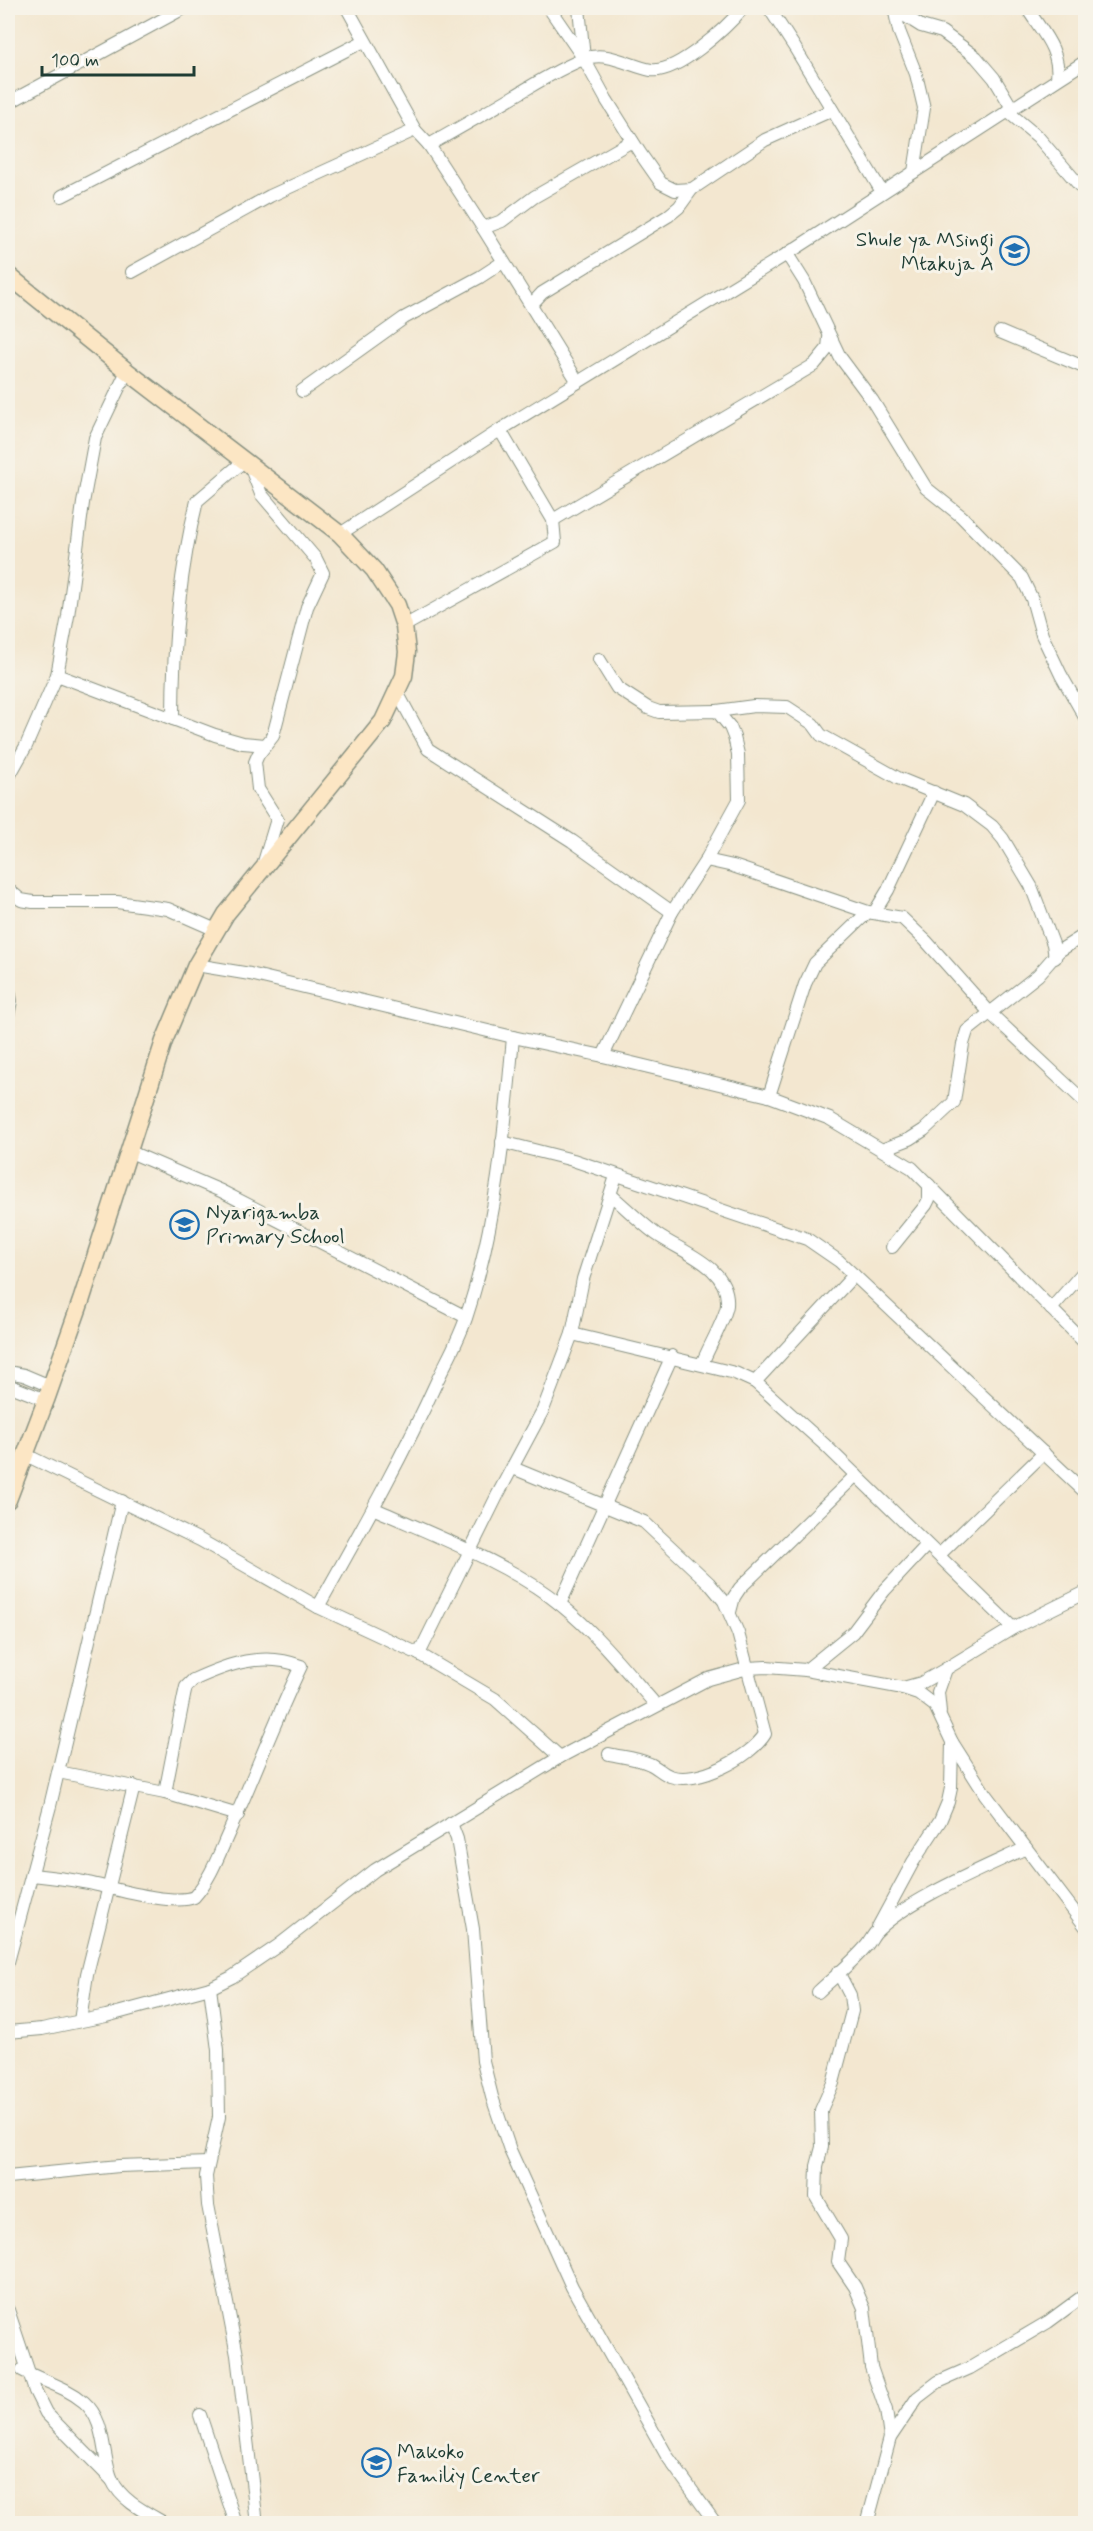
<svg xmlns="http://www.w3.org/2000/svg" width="1093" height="2531" viewBox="0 0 1093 2531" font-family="Mynerve,sans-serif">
<rect width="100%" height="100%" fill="#f7f3e8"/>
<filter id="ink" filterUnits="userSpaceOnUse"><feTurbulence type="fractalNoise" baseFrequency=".0167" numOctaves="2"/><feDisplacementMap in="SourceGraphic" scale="12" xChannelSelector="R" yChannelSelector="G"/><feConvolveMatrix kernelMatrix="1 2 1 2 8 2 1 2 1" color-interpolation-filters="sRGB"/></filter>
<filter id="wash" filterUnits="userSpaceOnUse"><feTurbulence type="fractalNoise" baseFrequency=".008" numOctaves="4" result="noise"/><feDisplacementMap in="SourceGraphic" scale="24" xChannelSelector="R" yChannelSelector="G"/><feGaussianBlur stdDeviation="1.35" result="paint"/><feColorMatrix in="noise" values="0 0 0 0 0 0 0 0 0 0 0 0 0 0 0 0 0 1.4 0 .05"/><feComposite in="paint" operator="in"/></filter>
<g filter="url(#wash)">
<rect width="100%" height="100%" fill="#f3e7d0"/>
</g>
<g filter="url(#ink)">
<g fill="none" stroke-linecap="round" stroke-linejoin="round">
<defs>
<g id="street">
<path d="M347,8l68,122 14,15 54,83 95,154"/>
<path d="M549,8l35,51 22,40 34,54 21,30 14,7 17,-1 73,-49 67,-30"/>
<path d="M579,8l5,50"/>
<path d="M769,8l26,40 87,144"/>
<path d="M894,8l5,23 17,43 8,34 -10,64"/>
<path d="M1027,8c14,23 34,42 30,71"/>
<path d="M894,9l27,17 21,6 34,25 18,21 18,30"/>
<path d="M8,103l176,-95"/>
<path d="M1007,111l31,26 48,56"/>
<path d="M429,145c29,-16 58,-33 87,-50 22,-13 44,-27 68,-36 23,-9 45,7 67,11 26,4 76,-43 92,-62"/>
<path d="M62,196l302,-155"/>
<path d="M483,228l19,-7 32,-24 98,-56"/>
<path d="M787,254l17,27 36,76 32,43 54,88 35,28 61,62 10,21 10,36 19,40 25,44"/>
<path d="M132,272l138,-76 145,-66"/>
<path d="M531,305l11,-12 126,-77 11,-9 13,-18"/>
<path d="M1000,332l86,36"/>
<path d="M302,391l102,-73 76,-41 23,-15"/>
<path d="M250,466l11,28 55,65 7,14 -16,34 -34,129 -15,19 -3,7 3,27 19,30 -13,43"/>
<path d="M553,520l261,-155 14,-17 1,-10"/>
<path d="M340,534l160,-104 287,-176 299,-193"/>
<path d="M404,626l151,-84 -2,-22 -53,-90"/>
<path d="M599,659l18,29 31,20 11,4 58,-1 13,16 4,10 4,17 1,46 -33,60 -34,52 -69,144"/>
<path d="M57,675l158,60 28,8 22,2"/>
<path d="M397,692l31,57 144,92 100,71"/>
<path d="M717,711l37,-5 33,1 26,17 8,11 77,43 66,27 28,21 11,13 28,47 22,58 2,14"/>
<path d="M173,719c0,-72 6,-147 24,-218l47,-40"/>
<path d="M8,778l18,-32 31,-71 11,-59 15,-113 12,-65 32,-67"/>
<path d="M706,860l27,6 135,46 34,6 24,23 65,73 95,89"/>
<path d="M8,889l13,11 12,2h84l51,7 48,21"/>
<path d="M874,913l14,-23 46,-98"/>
<path d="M196,965l54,9 263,63 90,19 166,40 61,23 82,49 174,176"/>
<path d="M8,985l3,16 -3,14"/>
<path d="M769,1096l36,-112 10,-21 53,-51"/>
<path d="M502,1142l71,18 234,79 32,22 247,232"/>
<path d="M884,1149l26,-10 14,-9 30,-28 9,-58 4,-13 71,-56 21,-24 27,-17"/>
<path d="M128,1151l93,40 245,126"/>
<path d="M611,1195c15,13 29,27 45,39 25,18 74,32 71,71 -1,13 -20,45 -25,59"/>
<path d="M892,1247l34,-42 3,-6v-14"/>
<path d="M1051,1309l35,-40"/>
<path d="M572,1334l163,39 20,9 70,63 188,183"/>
<path d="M8,1372l16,3 26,11"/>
<path d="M755,1382l99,-107"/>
<path d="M8,1385l38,15"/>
<path d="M24,1454l176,86 118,67 101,47 76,45 65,58"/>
<path d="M513,1468l131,54 65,61 15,18 14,32 27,101c-14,23 -68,52 -95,42 -7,-2 -13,-9 -20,-12 -13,-6 -28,-7 -41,-10"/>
<path d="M373,1508c60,27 138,56 188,97 36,29 65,66 95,100"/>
<path d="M939,1555l105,-102"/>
<path d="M560,1604l112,-248"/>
<path d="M318,1607c42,-75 84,-149 119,-226 10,-21 23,-43 30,-66 29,-89 38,-185 46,-278"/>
<path d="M730,1612l4,-15 6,-9 116,-113"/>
<path d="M419,1654l79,-160 45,-84 29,-76 11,-55 33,-103"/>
<path d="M806,1670l47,-38 31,-41 43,-46"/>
<path d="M903,1688l15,5 17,13 17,36 33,52 101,133"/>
<path d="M940,1712l-2,-20 8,-23"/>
<path d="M58,1772l107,21 73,22"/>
<path d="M451,1823l6,16 16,90 10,132 9,36 18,53 62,137 95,169 49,68"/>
<path d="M32,1875c19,2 38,4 56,8 24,5 85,23 106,14 17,-19 25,-43 35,-65 25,-55 46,-112 72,-166 -38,-15 -73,-2 -108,14l-7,7 -2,9 -19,97"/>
<path d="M878,1927l35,-65 27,-41 8,-19 3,-14 1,-46"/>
<path d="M8,1962l42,-156 72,-305"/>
<path d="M838,1972l12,23 2,16 -19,72 -12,27 1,37 -5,19 -1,31 25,42 -3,23 17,25 9,21 7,59 15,43 4,28"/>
<path d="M210,1988l8,62 1,67 -13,59 2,29 29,150 20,169"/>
<path d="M818,1992c16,-15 35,-30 49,-47 3,-4 5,-8 8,-12 31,-33 109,-65 151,-85"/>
<path d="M80,2021l7,-47 47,-188"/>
<path d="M8,2032l34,-3 64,-13 104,-28 22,-11 47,-32 96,-75 185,-113 148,-78 40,-11 18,-1 40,3 97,18 18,-5 23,-13 69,-42 73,-36"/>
<path d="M8,2177l111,-11 89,-3"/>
<path d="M8,2310l27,81 11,22 66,67"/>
<path d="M22,2370c20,11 43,16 62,32 23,20 17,53 28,78 9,21 35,33 54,44"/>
<path d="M200,2415l36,109"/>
<path d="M867,2524l23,-86 27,-40 21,-16 32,-14 78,-46 38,-28"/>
</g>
<path id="secondary" d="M8,275l119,96 213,163 34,36 23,35 7,21 3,26 -3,24 -21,45 -157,193 -30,51 -32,76 -82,257 -36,102 -38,100"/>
</defs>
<use href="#street" stroke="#899282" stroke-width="14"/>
<use href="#secondary" stroke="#899282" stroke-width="19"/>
<use href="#street" stroke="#fff" stroke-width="12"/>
<use href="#secondary" stroke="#fce6c4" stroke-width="16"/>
</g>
</g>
<defs>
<symbol id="school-ring" viewBox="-11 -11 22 22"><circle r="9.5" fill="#f7f3e8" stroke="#1f6fb2" stroke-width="1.5"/><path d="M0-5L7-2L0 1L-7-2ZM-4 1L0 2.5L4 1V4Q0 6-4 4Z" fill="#1f6fb2"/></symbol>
</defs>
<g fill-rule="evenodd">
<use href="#school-ring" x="998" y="234" width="33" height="33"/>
<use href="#school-ring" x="168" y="1208" width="33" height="33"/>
<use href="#school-ring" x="360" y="2446" width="33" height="33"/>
</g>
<g text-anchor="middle" stroke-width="6" stroke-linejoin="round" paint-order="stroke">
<g font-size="21" fill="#1f3d34" stroke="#f7f3e8" text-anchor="start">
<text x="994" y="246" text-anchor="end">Shule ya Msingi<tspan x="994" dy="24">Mtakuja A</tspan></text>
<text x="206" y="1219">Nyarigamba<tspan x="206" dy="24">Primary School</tspan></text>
<text x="397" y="2458">Makoko<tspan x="397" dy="24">Familiy Center</tspan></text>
</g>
</g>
<rect width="1093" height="2531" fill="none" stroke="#f7f3e8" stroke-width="30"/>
<path d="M42 66v9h152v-9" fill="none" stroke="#1f3d34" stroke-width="3"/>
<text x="51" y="66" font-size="18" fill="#1f3d34" stroke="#f7f3e8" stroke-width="4.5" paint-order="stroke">100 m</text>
</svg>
